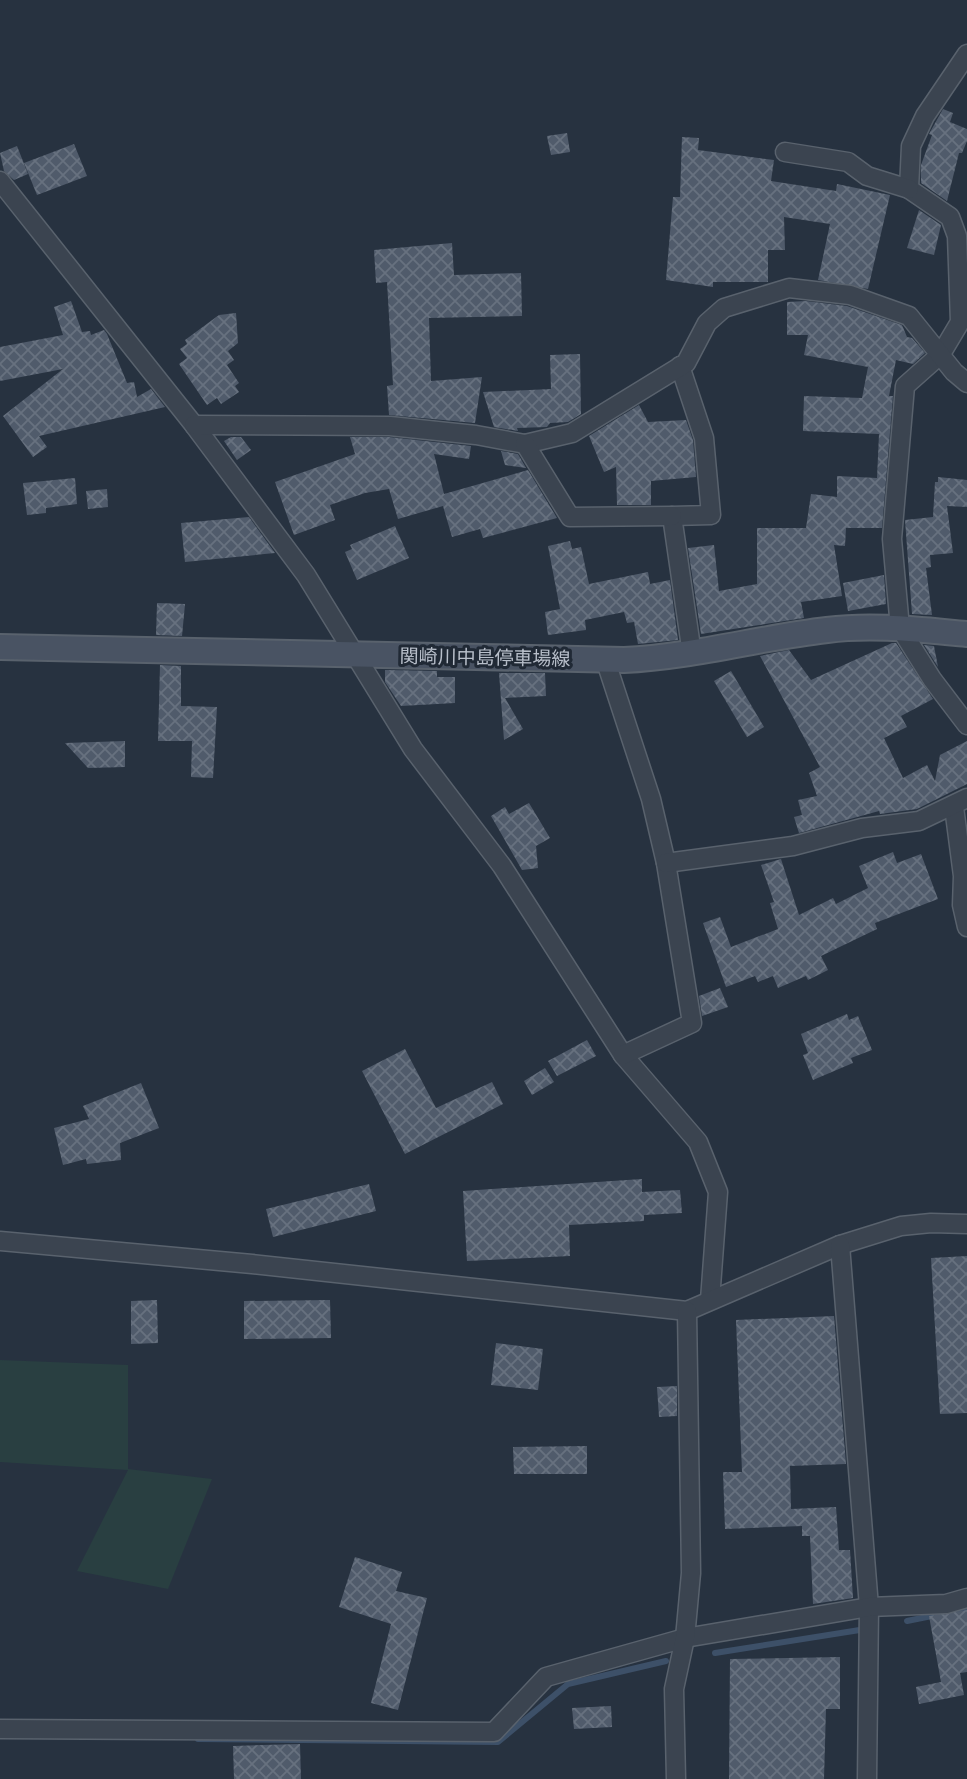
<svg xmlns="http://www.w3.org/2000/svg" width="967" height="1779" viewBox="0 0 967 1779" font-family="'Open Sans','Noto Sans JP',sans-serif">
<defs>
<pattern id="building-cross-hatch" width="8" height="8" patternUnits="userSpaceOnUse" patternTransform="scale(1.75)"><rect width="8" height="8" fill="#505b6b"/><path d="M0 0l8 8M0 8l8-8" fill="none" stroke="#67717f"/></pattern>
</defs>
<rect width="100%" height="100%" fill="#273240"/>
<path fill="#293f41" d="M0,1360l128,5v104l84,10 -44,110 -91,-18 51,-101 -128,-8z"/>
<g fill="none" stroke-linecap="round" stroke-linejoin="round">
<g stroke="#3d5068" stroke-width="6">
<path d="M907,1621l60,-12"/>
<path d="M715,1653l151,-24"/>
<path d="M198,1739l300,3 70,-58 98,-23"/>
</g>
</g>
<g fill="url(#building-cross-hatch)">
<path d="M943,109l10,4 -3,9 17,7v12l-5,12h-3l-12,48 -26,-18v-18l11,-30 -3,-1z"/>
<path d="M567,133l3,19 -19,3 -4,-19z"/>
<path d="M682,137l17,1 -1,12 76,10 -3,21 65,10 1,-7 53,11 -22,94 -50,-9 12,-56 -46,-7 1,33h-17v32h-55v5l-47,-7 7,-83h7z"/>
<path d="M74,144l13,32 -50,19 -13,-32z"/>
<path d="M17,146l11,28 -14,6 -10,-9 -4,-18z"/>
<path d="M919,210l22,15 -7,30 -27,-7z"/>
<path d="M452,243l2,32 67,-2 1,43 -93,2 2,63 51,-4 -7,46 -86,-8 -2,-29 6,-1 -6,-103 -11,1 -2,-33z"/>
<path d="M71,301l11,31 8,-1 1,4 13,-5 3,4 20,49 7,-1 3,15 14,-8 14,18 -126,29 8,11 -14,10 -30,-41 60,-47 -63,12v-34l63,-12 -9,-28z"/>
<path d="M806,301l41,5 55,19 5,12 5,1 13,15 -12,11 -17,-4 -7,36h4l-11,132h-36l-1,18 -11,-1 8,51 -41,6 3,16 -103,16 -13,-86 26,-3 5,46 38,-7v-56h49l5,-34 26,3v-21l40,2 2,-44 -76,-3 1,-35 58,2 6,-31 -64,-12 4,-20h-21v-33z"/>
<path d="M236,313l2,30 -10,8 6,9 -7,5 12,18 -4,3 4,6 -18,12 -4,-6 -10,7 -28,-41 8,-6 -7,-9 7,-5 -2,-4 34,-25z"/>
<path d="M580,354l1,60 -13,8 -18,1 -3,4 -30,1 1,3 -24,-4 -11,-35 68,-3 -1,-34z"/>
<path d="M639,405l9,17 38,-2 7,20 3,37 -45,4v24h-34l-1,-38 -12,5 -15,-36z"/>
<path d="M231,437h10l10,13 -14,10 -13,-19z"/>
<path d="M350,437h39l82,9 -2,13 -35,-5 10,40 84,-24 29,48 -74,20 -3,-9 -28,8 -9,-31 -45,13 -9,-30 -24,4 -35,12 5,15 -41,15 -19,-53 80,-28z"/>
<path d="M501,451l17,3 8,14 -21,-3z"/>
<path d="M938,477l29,3v27l-20,-1 6,47 -23,2 1,12 -5,1 6,47 -20,-1 -7,-94 28,-3 2,-35h3z"/>
<path d="M75,478l2,26 -31,4v5l-19,2 -4,-32z"/>
<path d="M107,489l1,18 -20,2 -2,-18z"/>
<path d="M249,517l26,36 -90,9 -4,-39z"/>
<path d="M395,526l14,32 -52,22 -12,-28 7,-3 -2,-4z"/>
<path d="M570,541l2,8 9,-2 8,37 59,-12 2,12 20,-4 8,60 -40,4 -4,-22 -7,1 -3,-11 -39,8 1,10 -38,5 -3,-23 15,-3 -12,-63z"/>
<path d="M884,575l2,29 -38,7 -5,-28z"/>
<path d="M157,603l28,1 -3,32 -26,-1z"/>
<path d="M892,643h4l37,56 -32,17 6,11 -23,11 19,40 24,-13 8,16 5,-26 27,-14v43l-50,25 -37,5 -1,-3 -80,22 -5,-16 8,-2 -4,-15 19,-4 -8,-23 11,-6 -60,-111 29,-6 22,30z"/>
<path d="M924,645l10,1 4,21z"/>
<path d="M160,665l21,1v40l36,1 -4,71 -22,-1 1,-36h-34z"/>
<path d="M385,670l52,1v6h18v26l-54,3 -16,-24z"/>
<path d="M731,671l33,56 -17,10 -33,-56z"/>
<path d="M499,673h46l1,23 -41,2 18,31 -19,11z"/>
<path d="M125,741v26l-37,1 -23,-25z"/>
<path d="M529,803l21,35 -14,8 2,22 -16,2 -31,-54 14,-9 4,7z"/>
<path d="M893,852l4,11 24,-9 17,45 -63,24 2,6 -56,27 7,14 -20,10 -2,-4 -28,12 -5,-12 -15,6 -3,-6 -29,11 -23,-64 17,-6 11,30 47,-18 -8,-26 4,-1 -13,-37 20,-6 18,56 34,-17 3,6 32,-16 -9,-22z"/>
<path d="M720,988l8,19 -26,9 -3,-20z"/>
<path d="M847,1014l2,6 9,-4 14,34 -21,8 2,5 -40,17 -10,-25 5,-2 -7,-19z"/>
<path d="M587,1040l9,16 -39,20 -9,-15z"/>
<path d="M405,1049l31,59 56,-26 11,22 -98,50 -43,-83z"/>
<path d="M545,1068l9,14 -22,13 -8,-14z"/>
<path d="M141,1083l18,45 -39,15 1,17 -34,4 -1,-5 -23,6 -9,-37 35,-9 -6,-13z"/>
<path d="M642,1179v13l38,-2 2,23 -38,2v6l-75,4 1,31 -103,5 -4,-70z"/>
<path d="M369,1184l7,27 -103,26 -7,-28z"/>
<path d="M967,1256v157l-27,1 -9,-156z"/>
<path d="M157,1300l1,43 -27,1v-43z"/>
<path d="M330,1300l1,38 -87,1v-38z"/>
<path d="M834,1316l12,148 -56,2 1,43 45,-2 3,43h11l3,48 -40,6 -3,-68h-8v-10l-77,3 -2,-57h19l-6,-152z"/>
<path d="M496,1343l47,6 -5,41 -47,-5z"/>
<path d="M677,1386v30l-18,1 -2,-30z"/>
<path d="M587,1446v28h-73l-1,-27z"/>
<path d="M355,1557l47,15 -6,19 31,7 -29,112 -27,-7 20,-79 -52,-17z"/>
<path d="M967,1610v62l-7,1 4,22 -45,9 -3,-17 25,-5 -12,-66z"/>
<path d="M840,1657v52h-14l-2,70h-95l1,-120z"/>
<path d="M611,1706l1,21 -38,2 -2,-21z"/>
<path d="M300,1744l1,35h-67l-1,-33z"/>
</g>
<g fill="none" stroke-linecap="round" stroke-linejoin="round">
<defs>
<g id="minor">
<path d="M967,54l-42,62 -14,30 -2,43 41,28 7,19 3,86 -19,32 -36,32 -13,153 8,89 32,51 35,46"/>
<path d="M785,152l63,10 19,14 42,13"/>
<path d="M0,181l194,244 112,150 107,174 89,117 121,189 75,87 20,50 -8,108"/>
<path d="M680,366l24,72 7,77 -39,1 20,138"/>
<path d="M194,425l196,1 86,9 49,9 47,-11 114,-70 21,-40 17,-15 65,-20 61,7 59,21 45,56 13,11"/>
<path d="M525,444l45,73 102,-1"/>
<path d="M605,659l46,140 15,64 26,160 -69,32"/>
<path d="M954,807l9,69 -1,29 5,22"/>
<path d="M666,863l127,-17 69,-18 57,-7 48,-23"/>
<path d="M0,1241l252,23 435,47 153,-66 61,-19 30,-3 36,1"/>
<path d="M840,1245l29,362 -2,172"/>
<path d="M0,1729l494,3 52,-55 139,-39 184,-31 77,-3 21,-6"/>
<path d="M676,1779l-2,-90 11,-51 6,-65 -4,-262"/>
</g>
<path id="secondary" d="M0,647l624,13c68,-3 134,-22 203,-30 46,-6 94,0 140,4"/>
</defs>
<use href="#minor" stroke="#59626d" stroke-width="21"/>
<use href="#secondary" stroke="#59626d" stroke-width="28"/>
<use href="#minor" stroke="#3b4450" stroke-width="18"/>
<use href="#secondary" stroke="#495363" stroke-width="24"/>
</g>
<g text-anchor="middle" stroke-width="6" stroke-linejoin="round" paint-order="stroke">
<g font-size="19" fill="#b8bfca" stroke="#202935">
<text transform="translate(485 657) rotate(1)" y="7">関崎川中島停車場線</text>
</g>
</g>
</svg>
